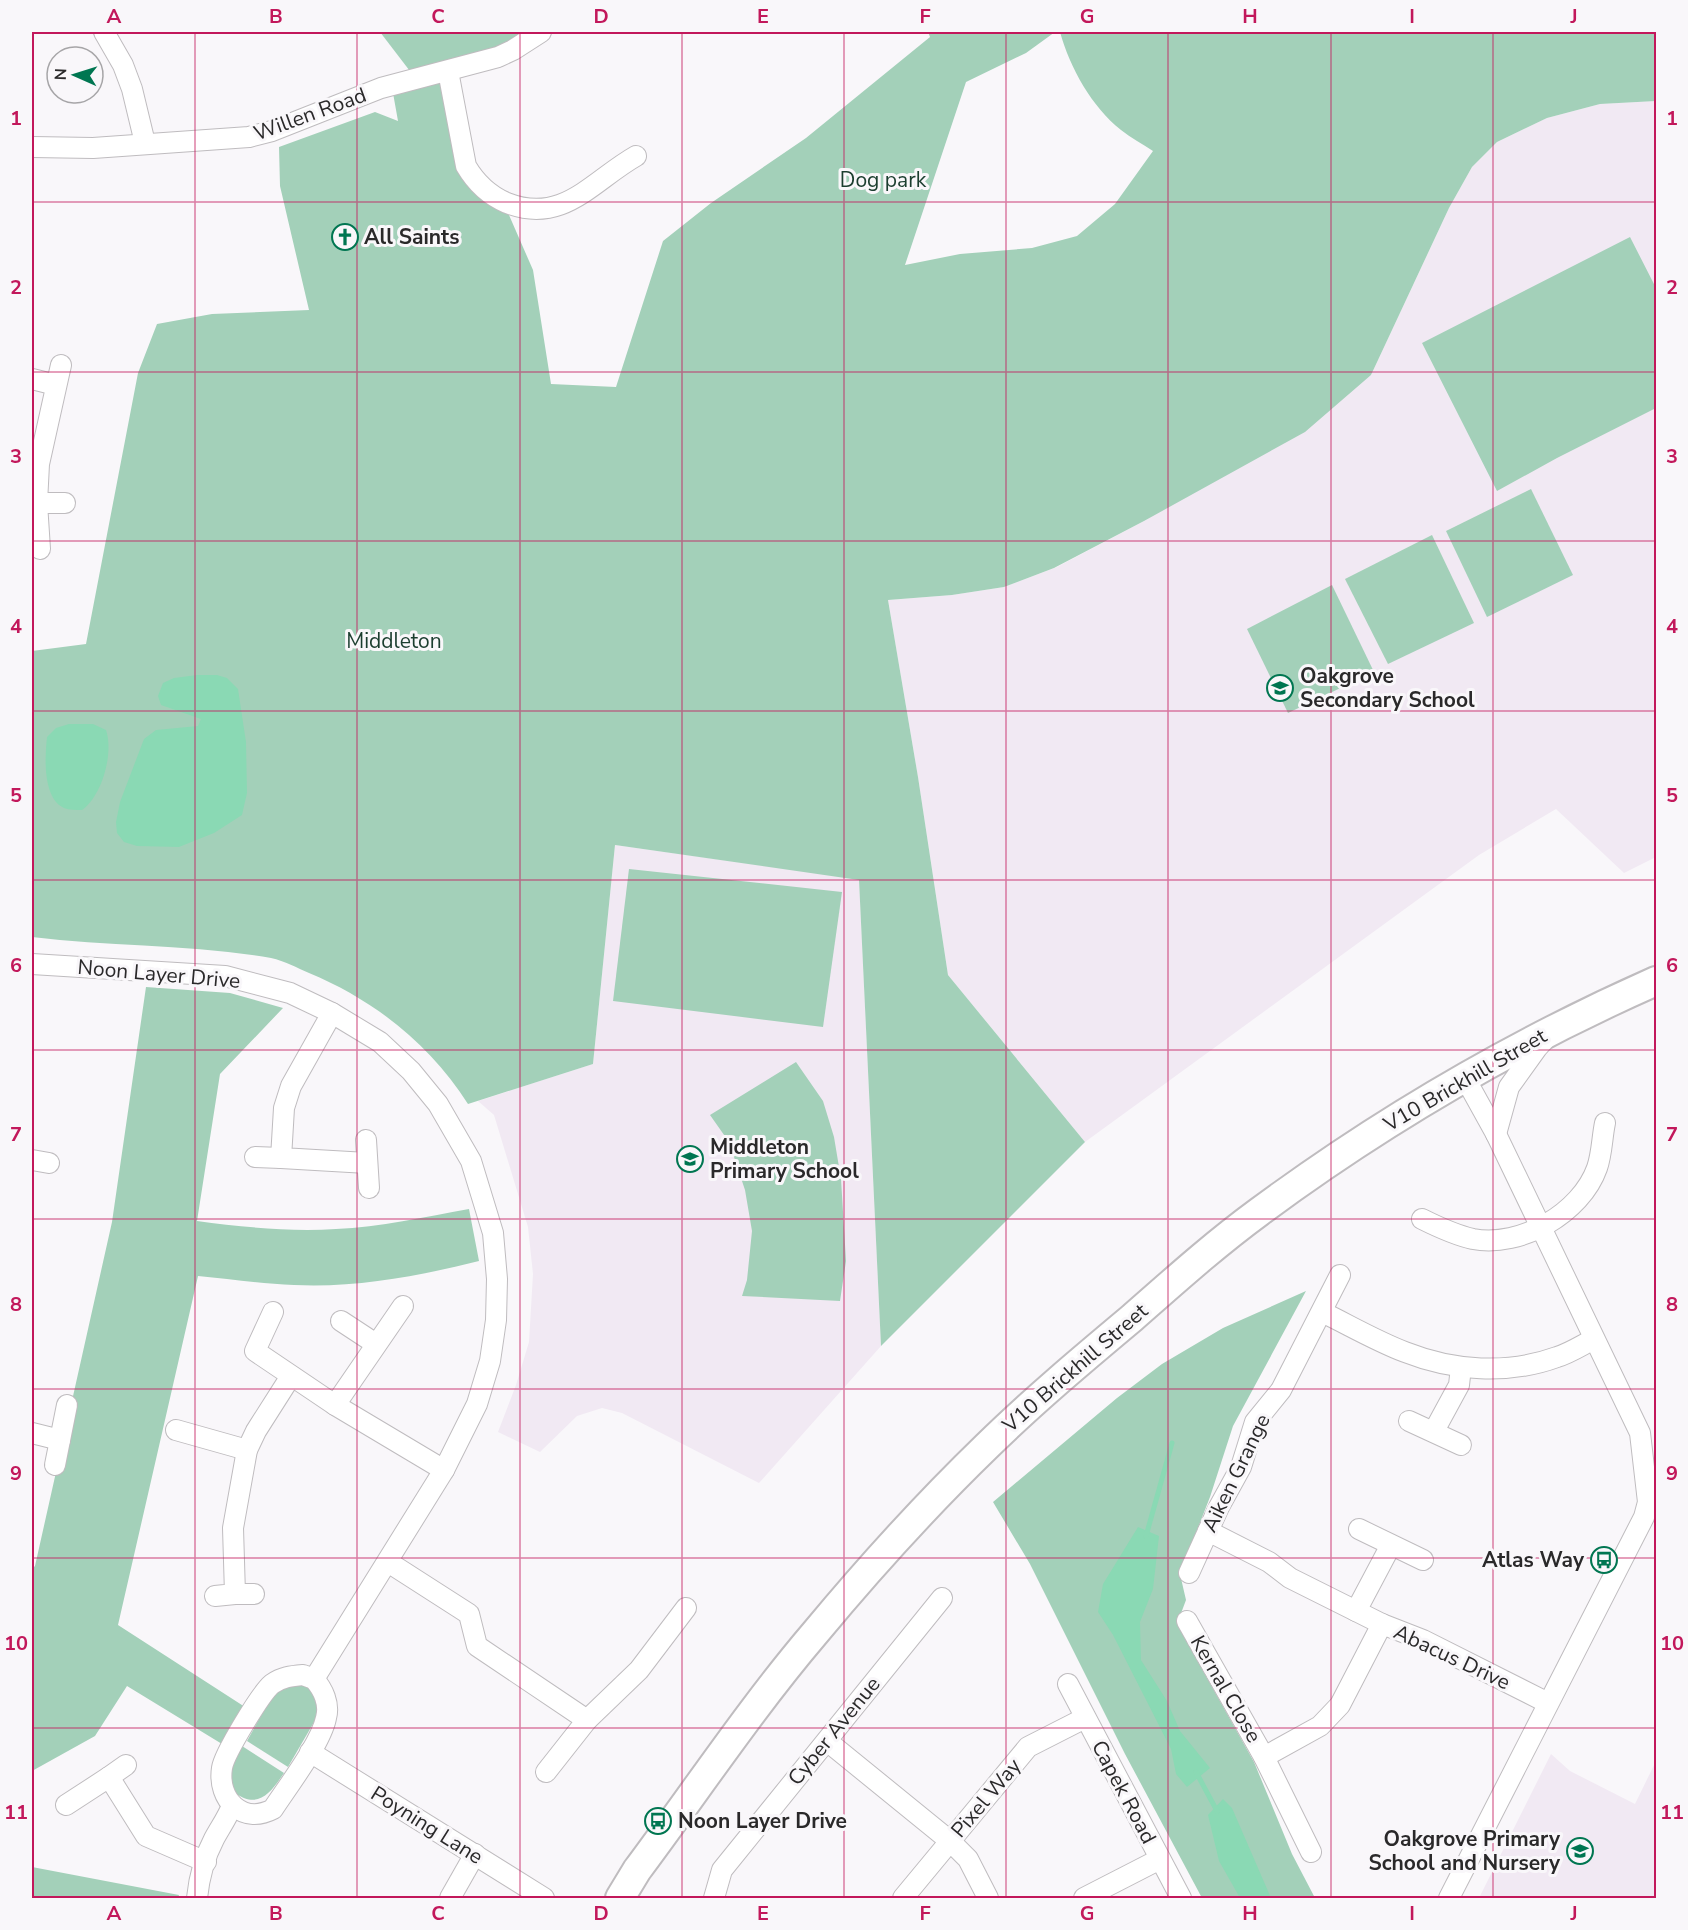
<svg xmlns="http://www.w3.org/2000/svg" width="1688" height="1930" viewBox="0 0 1688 1930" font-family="'Nunito Sans',sans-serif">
<rect width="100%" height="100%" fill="#f9f7fa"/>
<g fill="#f1e9f3">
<path d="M1656,101v756l-32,16 -68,-64 -77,46 -394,287 -137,-167 -30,-198 -30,-177 64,-5 52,-8 53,-20 87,-46 227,-146 78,-167 23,-41 25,-25 50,-24 53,-14z"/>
<path d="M615,845l244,34 22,467 -122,137 -137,-70 -20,-5 -25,8 -37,36 -42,-20 18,-47 13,-43 4,-68 -5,-47 -34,-112 -16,-14 115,-37z"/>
<path d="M1551,1754l19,17 65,33 21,-43v137h-177z"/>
</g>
<g fill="#a3d0b9">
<path d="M380,32h158l-122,47z"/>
<path d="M928,32h127l-29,21 -60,29 -61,183 55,-11 72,-6 45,-12 38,-32 38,-53c-10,-7 -22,-13 -32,-21 -29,-23 -51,-62 -61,-98h596v69l-56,3 -53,14 -50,24 -25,25 -23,41 -78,167 -66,57 -161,89 -90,47 -50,19 -52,8 -64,5 30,177 30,198 137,167 -204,204 -22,-466 -244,-35 -22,219 -125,40c-38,-60 -94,-104 -159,-131 -12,-5 -24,-12 -38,-15 -79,-14 -160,-11 -239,-21v-286l54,-7 52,-271 19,-49 55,-10 97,-4 -29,-124 -1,-39 96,-35 23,9 -5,-28 52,-14 12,73 48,54 28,64 18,114 65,3 47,-146 48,-38 95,-65 124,-101z"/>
<path d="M1630,237l26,51v120l-99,50 -60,33 -75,-148z"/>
<path d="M1531,489l42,86 -86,42 -41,-86z"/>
<path d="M1432,535l42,88 -86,41 -43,-85z"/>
<path d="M1332,585l42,87 -86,41 -41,-84z"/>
<path d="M629,869l213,23 -19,135 -210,-26z"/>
<path d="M146,987l84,6 53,15 -63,66 -23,147c45,6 93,11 139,8 44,-2 89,-12 133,-20l10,52c-60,15 -122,27 -185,24 -32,-1 -64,-6 -96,-9l-80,349 127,82 -23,37 -95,-58 -32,50 -63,35v-202l3,-3 77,-344z"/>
<path d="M796,1062l27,39 11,36 7,42 5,82 -6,40 -98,-5 5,-16 5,-49 -7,-41 -16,-48 -19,-27z"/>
<path d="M1306,1291l-73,135 -23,71 -30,77 6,26 -9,24 77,138 38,92 23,44h-113l-77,-144 -95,-190 -37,-62 124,-104 45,-34 61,-36z"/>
<path d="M301,1684c15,6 18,18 16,33l-29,50 -41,-26 26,-47 10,-8z"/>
<path d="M242,1746l42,27c-13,19 -25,37 -49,20 -9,-24 -6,-26 7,-47z"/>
<path d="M32,1867l147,28 -1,3h-146z"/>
</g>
<g fill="#8ad9b4">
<path d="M197,675h20l10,3 11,11 8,53 1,51 -5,22 -28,18 -35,14 -42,-1 -13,-4 -7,-9 -1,-11 4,-20 24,-63 12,-9 42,-4 3,-7 -40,-14 -3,-9 5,-13 11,-5z"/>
<path d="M69,724h24l13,6c8,23 -4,66 -24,80 -6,0 -13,0 -18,-2 -22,-10 -19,-52 -17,-71l9,-9z"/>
<path d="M1138,1527l21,9 -6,53 -13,33 1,38 26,41 13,30 30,37 -23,19 -11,-13 -5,-25 -58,-114 -15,-23 5,-28z"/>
<path d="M1223,1799l9,9 39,90h-31l-21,-37 -11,-46z"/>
</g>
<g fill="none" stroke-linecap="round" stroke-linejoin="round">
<g stroke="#8ad9b4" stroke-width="5">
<path d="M1146,1536l26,-93"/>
<path d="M1196,1772l21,39"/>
</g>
<defs>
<g id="street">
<path d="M104,32l19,33 9,24 13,54"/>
<path d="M448,71l18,95c10,17 22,29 41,37 56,22 85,-22 129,-47"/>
<path d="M32,147l61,1 156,-11 23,-6 109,-43 117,-31 15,-7 28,-18"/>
<path d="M32,379l24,6"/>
<path d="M37,503h28"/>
<path d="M40,549l-3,-46 2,-39 22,-99"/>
<path d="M32,964l193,12 65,17 42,20 48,29 31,29 27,33 33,57 22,72 4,46 -1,41 -6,41 -13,43 -33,66 -130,209"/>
<path d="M332,1013l-41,73 -7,22 -3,50 86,5"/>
<path d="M1496,1134l13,-47 28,-39 9,-10"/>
<path d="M366,1140l3,48"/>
<path d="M255,1157l26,1"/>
<path d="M32,1160l17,3"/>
<path d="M1422,1219c16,8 33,16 51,20 48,9 108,-26 124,-71 5,-14 5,-31 8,-45"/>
<path d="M273,1312l-18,39 80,54 109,65"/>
<path d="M1322,1312c27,13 54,29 83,40 48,19 103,23 152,5 13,-4 25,-12 37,-18"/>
<path d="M341,1321l35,23"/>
<path d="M335,1405l68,-99"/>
<path d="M1409,1421l52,24"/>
<path d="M176,1430l71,20"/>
<path d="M1434,1431l25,-46 2,-18"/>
<path d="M32,1433l28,7"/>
<path d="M55,1465l12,-60"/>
<path d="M1359,1529l64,31"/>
<path d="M1208,1531l61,31 21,16 66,33 35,-66"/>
<path d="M388,1562l81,52 8,32 110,74"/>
<path d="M1189,1573l30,-66 22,-40 14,-45 26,-32 59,-115"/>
<path d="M235,1594h19"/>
<path d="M215,1596l20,-2 -2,-66 14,-78 9,-19 35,-55"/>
<path d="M1356,1611l26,13 41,16 125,63"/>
<path d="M1187,1621l77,136 47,95"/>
<path d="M303,1675l11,4c9,10 16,25 12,39 -5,25 -38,68 -53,91 -30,16 -56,-9 -51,-41 2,-14 39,-75 50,-84 10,-7 19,-8 31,-9z"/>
<path d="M1068,1684l113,214"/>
<path d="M827,1741l123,100 18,18 20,39"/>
<path d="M310,1752l234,146"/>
<path d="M1264,1757l56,-31 20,-21 42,-81"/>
<path d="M546,1772l41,-52 52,-50 47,-62"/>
<path d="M109,1777l17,-12"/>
<path d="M66,1805l43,-28 37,59 60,26"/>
<path d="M197,1898c2,-19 8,-42 17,-59 6,-11 13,-21 18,-33"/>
<path d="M450,1898l25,-44"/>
<path d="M714,1898l8,-28 220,-272"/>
<path d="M903,1898l125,-151 57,-29"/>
<path d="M1084,1898l76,-39"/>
<path d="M1449,1898l195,-381 4,-15 -8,-69 -144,-299 -31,-56"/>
</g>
<path id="secondary" d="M620,1898l17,-28c59,-79 114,-162 178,-237 54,-65 111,-128 172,-187 46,-45 96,-87 145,-128 41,-36 82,-73 127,-106 123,-91 257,-169 397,-231"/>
</defs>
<use href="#street" stroke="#bfbcbf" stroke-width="22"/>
<use href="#secondary" stroke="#bfbcbf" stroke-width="32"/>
<use href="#street" stroke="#fff" stroke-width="20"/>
<use href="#secondary" stroke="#fff" stroke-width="28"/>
</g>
<path fill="none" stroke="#c2185b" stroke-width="1.5" stroke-opacity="0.55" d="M195,32v1866M357,32v1866M520,32v1866M682,32v1866M844,32v1866M1006,32v1866M1168,32v1866M1331,32v1866M1493,32v1866M32,202h1624M32,372h1624M32,541h1624M32,711h1624M32,880h1624M32,1050h1624M32,1219h1624M32,1389h1624M32,1558h1624M32,1728h1624"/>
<defs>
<symbol id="church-ring" viewBox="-11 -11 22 22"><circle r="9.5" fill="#f9f7fa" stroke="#007651" stroke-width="1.5"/><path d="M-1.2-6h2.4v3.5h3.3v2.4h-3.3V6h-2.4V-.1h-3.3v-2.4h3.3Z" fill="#007651"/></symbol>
<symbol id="school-ring" viewBox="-11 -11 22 22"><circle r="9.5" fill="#f9f7fa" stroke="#007651" stroke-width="1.5"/><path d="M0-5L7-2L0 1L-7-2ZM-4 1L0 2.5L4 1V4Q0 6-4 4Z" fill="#007651"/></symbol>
<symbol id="bus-ring" viewBox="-11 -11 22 22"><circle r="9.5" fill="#f9f7fa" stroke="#007651" stroke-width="1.5"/><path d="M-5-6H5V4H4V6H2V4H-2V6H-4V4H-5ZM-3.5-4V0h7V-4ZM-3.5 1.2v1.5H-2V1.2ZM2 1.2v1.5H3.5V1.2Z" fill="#007651"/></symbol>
</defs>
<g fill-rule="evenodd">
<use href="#church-ring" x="330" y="222" width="30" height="30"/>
<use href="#school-ring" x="1265" y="673" width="30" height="30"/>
<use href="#school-ring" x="675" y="1144" width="30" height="30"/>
<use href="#bus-ring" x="1589" y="1545" width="30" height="30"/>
<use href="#bus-ring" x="643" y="1806" width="30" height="30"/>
<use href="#school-ring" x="1565" y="1836" width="30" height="30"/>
</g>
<g text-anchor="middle" stroke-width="6" stroke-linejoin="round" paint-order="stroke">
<g font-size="21" fill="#2a292a" stroke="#f9f7fa">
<text transform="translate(310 114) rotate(-20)" y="7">Willen Road</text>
<text transform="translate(159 974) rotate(5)" y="7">Noon Layer Drive</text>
<text transform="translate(1465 1080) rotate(-30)" y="7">V10 Brickhill Street</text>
<text transform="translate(1075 1368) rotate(-41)" y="7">V10 Brickhill Street</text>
<text transform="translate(1236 1473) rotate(-64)" y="7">Aiken Grange</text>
<text transform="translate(1452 1657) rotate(25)" y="7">Abacus Drive</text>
<text transform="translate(1226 1689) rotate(60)" y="7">Kernal Close</text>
<text transform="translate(834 1731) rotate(-51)" y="7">Cyber Avenue</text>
<text transform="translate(1124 1792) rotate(62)" y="7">Capek Road</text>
<text transform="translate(986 1798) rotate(-50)" y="7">Pixel Way</text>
<text transform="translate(427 1825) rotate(32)" y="7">Poyning Lane</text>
</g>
<g font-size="21" fill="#1b3e2f" stroke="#f9f7fa">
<text x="883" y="187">Dog park</text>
<text x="394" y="648">Middleton</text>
</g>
<g font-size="21" font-weight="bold" fill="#2a292a" stroke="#f9f7fa" text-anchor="start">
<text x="364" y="244">All Saints</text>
<text x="1300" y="683">Oakgrove<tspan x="1300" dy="24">Secondary School</tspan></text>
<text x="710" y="1154">Middleton<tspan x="710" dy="24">Primary School</tspan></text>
<text x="1584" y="1567" text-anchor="end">Atlas Way</text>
<text x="678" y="1828">Noon Layer Drive</text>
<text x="1560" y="1846" text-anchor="end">Oakgrove Primary<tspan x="1560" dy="24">School and Nursery</tspan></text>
</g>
</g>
<rect width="1688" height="1930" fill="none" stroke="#f9f7fa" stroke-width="66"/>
<g transform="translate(75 75) rotate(273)"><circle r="28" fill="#f9f7fa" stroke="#a6a5a7" stroke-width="1.5"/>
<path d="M0-4.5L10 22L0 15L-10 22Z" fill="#007651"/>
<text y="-9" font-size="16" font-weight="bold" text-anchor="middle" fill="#2a292a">N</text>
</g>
<rect x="33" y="33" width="1622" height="1864" fill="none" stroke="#c2185b" stroke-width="2"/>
<g font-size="20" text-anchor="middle" font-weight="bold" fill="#c2185b">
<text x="114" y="23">A</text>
<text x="276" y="23">B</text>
<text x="438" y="23">C</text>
<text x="601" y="23">D</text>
<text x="763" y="23">E</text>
<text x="925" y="23">F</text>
<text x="1087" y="23">G</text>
<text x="1250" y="23">H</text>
<text x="1412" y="23">I</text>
<text x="1574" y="23">J</text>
<text x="16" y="125">1</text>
<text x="1672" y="125">1</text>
<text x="16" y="294">2</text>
<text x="1672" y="294">2</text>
<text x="16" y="463">3</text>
<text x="1672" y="463">3</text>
<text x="16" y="633">4</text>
<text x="1672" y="633">4</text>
<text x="16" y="802">5</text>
<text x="1672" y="802">5</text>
<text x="16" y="972">6</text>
<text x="1672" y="972">6</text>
<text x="16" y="1141">7</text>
<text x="1672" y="1141">7</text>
<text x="16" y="1311">8</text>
<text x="1672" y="1311">8</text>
<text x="16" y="1480">9</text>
<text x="1672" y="1480">9</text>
<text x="16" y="1650">10</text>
<text x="1672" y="1650">10</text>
<text x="16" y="1819">11</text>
<text x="1672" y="1819">11</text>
<text x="114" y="1920">A</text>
<text x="276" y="1920">B</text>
<text x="438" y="1920">C</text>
<text x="601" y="1920">D</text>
<text x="763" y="1920">E</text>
<text x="925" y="1920">F</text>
<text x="1087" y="1920">G</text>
<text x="1250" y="1920">H</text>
<text x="1412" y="1920">I</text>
<text x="1574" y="1920">J</text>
</g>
</svg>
